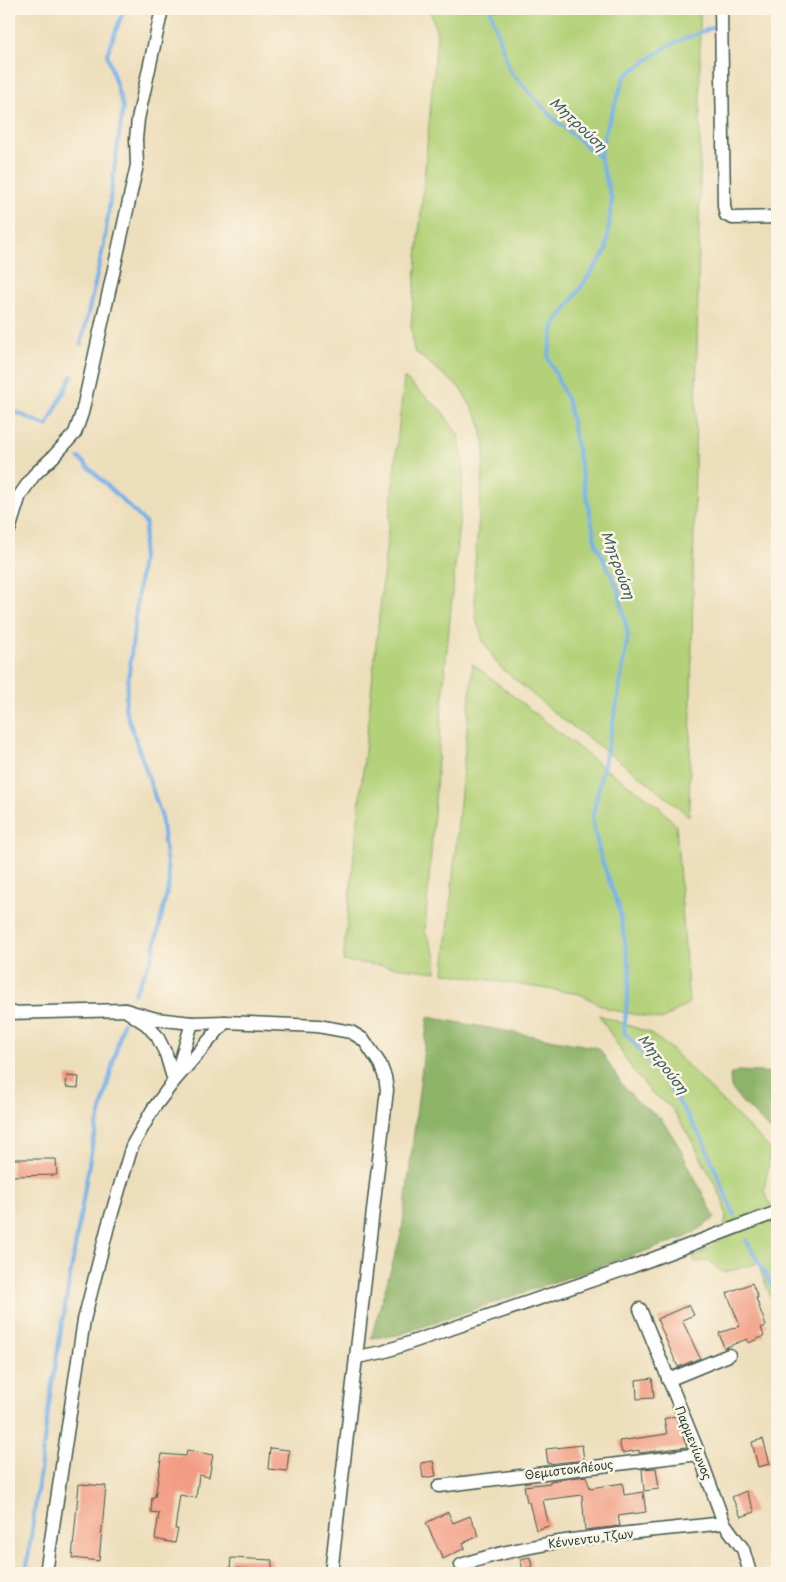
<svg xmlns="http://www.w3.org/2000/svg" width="786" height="1582" viewBox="0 0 786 1582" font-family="'Playpen Sans',sans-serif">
<rect width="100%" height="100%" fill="#fcf5e5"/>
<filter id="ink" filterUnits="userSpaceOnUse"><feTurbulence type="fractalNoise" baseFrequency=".02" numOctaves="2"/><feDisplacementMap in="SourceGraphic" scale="10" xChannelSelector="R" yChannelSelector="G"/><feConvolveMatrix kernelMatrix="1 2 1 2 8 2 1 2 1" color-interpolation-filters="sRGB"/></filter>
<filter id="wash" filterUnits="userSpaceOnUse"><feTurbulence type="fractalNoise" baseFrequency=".0096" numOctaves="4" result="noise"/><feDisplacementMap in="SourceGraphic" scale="20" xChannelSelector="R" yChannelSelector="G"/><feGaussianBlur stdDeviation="1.12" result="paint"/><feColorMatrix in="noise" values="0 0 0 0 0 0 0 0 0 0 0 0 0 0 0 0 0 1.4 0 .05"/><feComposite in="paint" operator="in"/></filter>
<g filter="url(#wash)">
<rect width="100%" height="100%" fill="#eddebb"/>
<g fill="#b2d178" stroke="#688756">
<path d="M430,9h270v163l-11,644 -44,-36 -88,-65 -59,-50 -15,-24 -7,-22 -2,-44 11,-129 -6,-27 -20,-32 -45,-36 -3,-26 26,-291z"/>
<path d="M404,378l38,33 17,25 5,35 -20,211 -19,249 11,25v16l-93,-11z"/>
<path d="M473,664l131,104 51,35 21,22 13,178 -27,17 -54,-11 -28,-15 -136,-21z"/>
<path d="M599,1015l49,17 21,15 102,103 -7,41 11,23 2,20v81l-19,-52 -36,10 -12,-12 -15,1 -2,-5 16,-8 15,-15 2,-19 -4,-17 -30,-57 -20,-33 -22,-17 -16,-19z"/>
</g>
<g fill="#8db368" stroke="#56784e">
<path d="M428,1017l171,31 23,37 17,18 22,16 15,22 39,77 -28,19 -289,98 -27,3 31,-107z"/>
<path d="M738,1071l39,2v64l-35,-35 -11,-14 -1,-13z"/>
</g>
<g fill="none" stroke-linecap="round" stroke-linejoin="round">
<g stroke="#7ab3ea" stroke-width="4">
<path d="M490,9l20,62 43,47 47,40 12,42 -6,51 -52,75 -6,32 20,44 28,142 23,47 9,45 -12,72 -24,111 9,39 18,50 11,63 -6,61 39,45 41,65 30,73"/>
<path d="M600,158l5,-26 20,-56 44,-31 45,-18"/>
<path d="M81,344l23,-100 19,-137 -16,-53 17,-45"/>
<path d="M9,409l38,17 25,-50"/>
<path d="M79,458l67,65 -21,185 36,107 8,68 -17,75 -18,36"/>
<path d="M746,1240l31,54"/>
<path d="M26,1573l25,-183 41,-244 31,-123"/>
</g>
</g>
<g id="blocks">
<g fill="#f29c83">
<path d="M67,1076l12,1 -1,11 -12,-1z"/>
<path d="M12,1159h44l1,16 -45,1z"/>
<path d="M752,1283l6,15h-2l10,28 -5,2 3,8 -15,7 -2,-4 -23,9 -5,-15 21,-7 -13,-33z"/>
<path d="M689,1305l5,10 -12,5 18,38 -22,9 -21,-48z"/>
<path d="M652,1378l2,20 -17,1 -1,-19z"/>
<path d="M675,1416l12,31 -48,6v-3l-17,3 -3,-12 48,-7 -3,-15z"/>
<path d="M763,1439l7,25 -12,3 -6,-25z"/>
<path d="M582,1445l2,15 -36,4 -2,-15z"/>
<path d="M270,1448l19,2 -2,21 -19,-2z"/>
<path d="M187,1450l26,5 -4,22 -10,-2 -3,23 -16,-3 -5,34h3l-3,14 -20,-4 4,-26 -8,-1 1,-15h3l7,-43 24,2z"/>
<path d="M433,1461l3,15 -13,2 -2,-15z"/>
<path d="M656,1468l3,21 -15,2 -2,-22z"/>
<path d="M586,1476l4,12 33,-5 1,12 19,-3 3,20 -28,4 2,10 -35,4 -3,-35 -39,5 6,26 -13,4 -7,-28h-2l-3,-16 26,-3v-2z"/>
<path d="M79,1484l27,2 -7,75 -27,-3z"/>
<path d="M746,1491l9,21 -14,5 -9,-20z"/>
<path d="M448,1512l5,11 17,-7 9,20 -16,7 2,5 -22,11 -17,-36z"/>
<path d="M530,1557l2,10 -9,2 -3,-10z"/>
<path d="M231,1558l41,2v13h-24v-4l-18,-1z"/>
</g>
</g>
</g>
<g filter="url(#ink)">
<use href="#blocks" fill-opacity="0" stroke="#3e5548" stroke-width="1"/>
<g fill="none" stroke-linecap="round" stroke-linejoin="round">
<defs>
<g id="minor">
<path d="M721,9l3,197 2,9 7,3 44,-1"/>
<path d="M9,530l11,-35 14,-20 20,-19 21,-23 7,-20 55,-248 -1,-26 2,-20 24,-110"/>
<path d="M125,1010l31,9 36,4 33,-1 93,4 33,6 13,8 16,24 5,13 2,13 -56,483"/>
<path d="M9,1013l116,-3 21,14 11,12 9,18 8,27 -21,28 -21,37 -24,80 -24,94 -38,253"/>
<path d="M176,1076l16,-53"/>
<path d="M174,1081l51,-59"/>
<path d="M640,1309l59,145 25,69 19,26 7,24"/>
<path d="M357,1357l26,-5 248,-85 146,-55"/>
<path d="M668,1380l61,-25"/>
<path d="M439,1486l260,-32"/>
<path d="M461,1565c84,-28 175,-32 263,-42"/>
</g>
</defs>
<use href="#minor" stroke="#3e5548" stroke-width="15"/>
<use href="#minor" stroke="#fff" stroke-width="12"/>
</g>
</g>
<g text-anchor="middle" stroke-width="5" stroke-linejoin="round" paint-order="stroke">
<g font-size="12" fill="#1f3d34" stroke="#fcf5e5">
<text transform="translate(693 1443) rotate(68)" y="4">Παρμενίωνος</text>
<text transform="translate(569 1470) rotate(-7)" y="4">Θεμιστοκλέους</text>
<text transform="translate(591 1539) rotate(-7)" y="4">Κέννεντυ Τζων</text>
</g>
<g font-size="14" font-style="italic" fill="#365a62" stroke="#fcf5e5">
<text transform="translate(578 124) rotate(43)" y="5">Μητρούση</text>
<text transform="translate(618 565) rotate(70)" y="5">Μητρούση</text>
<text transform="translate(663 1064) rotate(52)" y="5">Μητρούση</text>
</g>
</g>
<rect width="786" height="1582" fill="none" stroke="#fcf5e5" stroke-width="30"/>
</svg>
